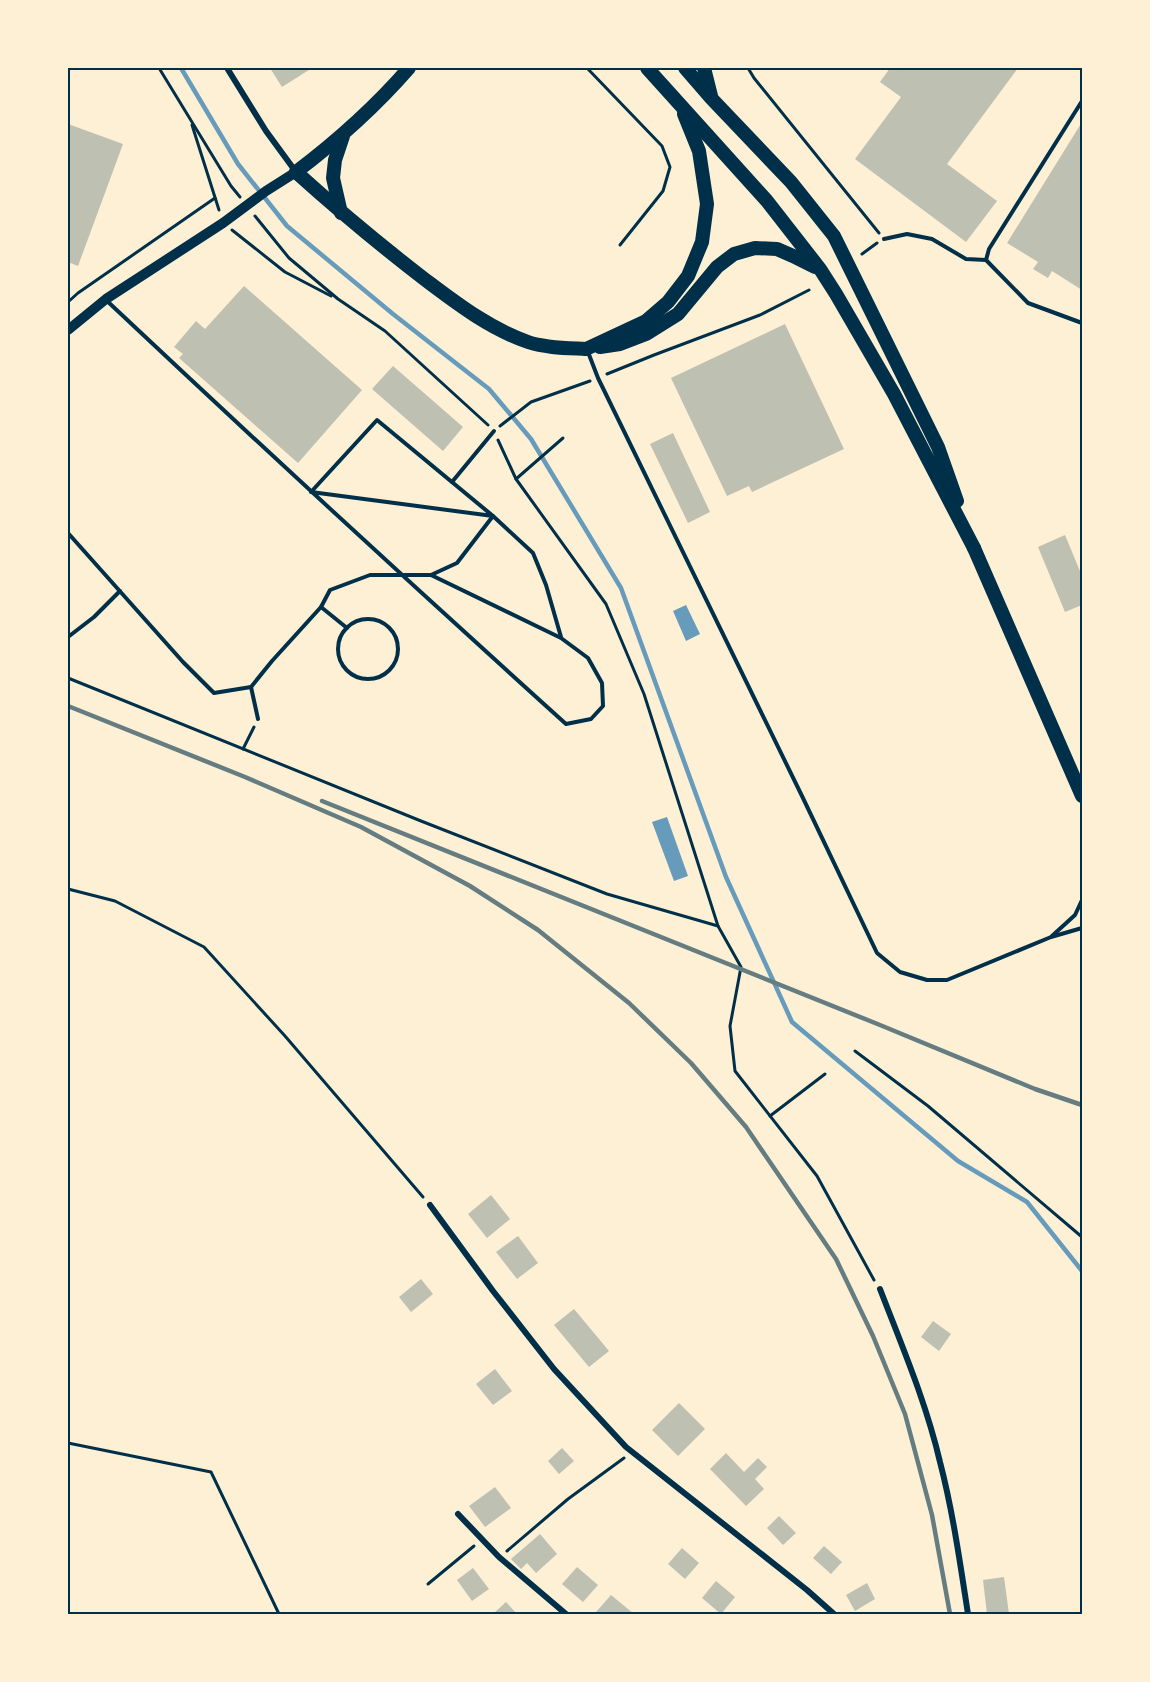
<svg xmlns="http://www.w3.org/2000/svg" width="1150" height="1682" viewBox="0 0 1150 1682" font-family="Manrope,sans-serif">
<rect width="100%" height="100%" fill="#fdf0d5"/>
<g fill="#669bbc">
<path d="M686,605l14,29 -14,7 -13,-30z"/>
<path d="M667,817l21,59 -14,5 -22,-59z"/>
</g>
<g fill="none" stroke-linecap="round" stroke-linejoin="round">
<path stroke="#669bbc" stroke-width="4.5" d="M181,68l57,96 49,62 106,88 96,75 42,50 90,149 105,289 66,145 166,139 69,41 55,69"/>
</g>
<g fill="#bec0b2">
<path d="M270,68h42l-30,19z"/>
<path d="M890,68h128l-71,96 50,37 -31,41 -111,-83 46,-62 -21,-15z"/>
<path d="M1082,122v168l-30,-19 -4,7 -15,-9 5,-7 -31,-19z"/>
<path d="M68,124l55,20 -45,122 -10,-4z"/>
<path d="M244,286l118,104 -64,73 -119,-105 4,-4 -9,-7 22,-26 9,8z"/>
<path d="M785,324l59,125 -92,43 -3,-6 -22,10 -56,-118z"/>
<path d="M393,366l70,61 -20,24 -71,-62z"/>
<path d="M673,433l37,79 -22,11 -38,-79z"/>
<path d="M1065,535l17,41v29l-17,7 -27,-65z"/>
<path d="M491,1195l19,24 -23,19 -19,-24z"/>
<path d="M518,1236l20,27 -21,16 -21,-27z"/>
<path d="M421,1279l12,15 -22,18 -12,-15z"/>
<path d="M574,1309l35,42 -20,16 -35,-42z"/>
<path d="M933,1321l18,13 -12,17 -18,-14z"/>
<path d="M495,1369l17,22 -19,14 -17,-21z"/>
<path d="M679,1403l26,26 -27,27 -26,-26z"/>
<path d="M562,1448l12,13 -15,13 -11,-13z"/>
<path d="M726,1453l18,19 14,-14 9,9 -12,12 9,10 -18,17 -36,-37z"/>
<path d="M495,1487l16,21 -26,19 -16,-21z"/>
<path d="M779,1516l17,17 -13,12 -16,-17z"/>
<path d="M540,1534l17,20 -21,19 -9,-10 -6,6 -10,-10z"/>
<path d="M824,1546l18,16 -11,12 -18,-16z"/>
<path d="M682,1548l17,15 -14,16 -17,-15z"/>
<path d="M577,1567l21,18 -15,17 -21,-18z"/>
<path d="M473,1568l16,21 -17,12 -15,-21z"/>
<path d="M1004,1577l5,37h-22l-4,-34z"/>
<path d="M716,1581l19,16 -14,17 -19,-16z"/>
<path d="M867,1583l8,16 -20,12 -9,-16z"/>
<path d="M611,1595l23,19h-36l-2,-2z"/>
<path d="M506,1602l11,12h-24z"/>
</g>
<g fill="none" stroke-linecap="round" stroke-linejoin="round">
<g stroke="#003049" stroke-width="3">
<path d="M159,68l72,118 9,11"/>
<path d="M587,68l75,78 8,21 -7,24 -43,54"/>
<path d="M748,68l6,10 125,155"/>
<path d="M192,125l27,85"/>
<path d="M255,216l34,42 49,41 47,32 103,94"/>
<path d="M232,230l53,42 46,24"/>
<path d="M862,254l15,-11"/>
<path d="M68,302l10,-9 137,-95"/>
<path d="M607,374l47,-19 106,-40 49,-25"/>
<path d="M500,426l31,-24 59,-21"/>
<path d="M498,440l18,39 90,125 38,90 74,232 23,41 -11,59 5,45 82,105 57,104"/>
<path d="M516,479l47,-41"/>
<path d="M68,678l353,143 186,73 111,32"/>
<path d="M243,749l11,-22"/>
<path d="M68,889l47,12 89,46 81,89 138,161"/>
<path d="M855,1051l73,55 154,131"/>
<path d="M770,1116l55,-42"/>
<path d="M68,1443l143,29 68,142"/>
<path d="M507,1551l61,-52 56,-41"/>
<path d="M428,1584l46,-38"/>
</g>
<g stroke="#003049" stroke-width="4">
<path d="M884,239l23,-5 25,5 34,20 20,1 42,43 54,20"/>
<path d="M986,260l3,-11 93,-148"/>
<path d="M588,352l10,26 204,418 75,157 23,19 27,8h20l104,-43 31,-9"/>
<path d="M452,482l42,-51"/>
<path d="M493,516l-182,-24 66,-72 116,96 40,37 13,32 15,52"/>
<path d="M68,533l115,129 31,31 37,-6 21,-26 49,-54 9,-17 40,-15h61l130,63 27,20 14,25 1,23 -12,13 -25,5c-155,-140 -308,-281 -460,-424"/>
<path d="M431,575l26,-12 36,-47"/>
<path d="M321,607l26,21"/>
<circle cx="368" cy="649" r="30"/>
<path d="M68,637l26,-20 26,-26"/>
<path d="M251,687l7,32"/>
<path d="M1052,936l23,-21 7,-15"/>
</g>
<g stroke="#003049" stroke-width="6">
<path d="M227,68l39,63 30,41"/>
<path d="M430,1205l63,86 61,78 72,78 181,143 27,24"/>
<path d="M880,1289c22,57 46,113 60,173 13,50 20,101 28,152"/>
<path d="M458,1514l41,43 67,57"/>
</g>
<path stroke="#003049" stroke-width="10" d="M68,330l38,-31 117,-76 43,-32 30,-19"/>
<g stroke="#003049" stroke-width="14">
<path d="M409,68c-34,39 -72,73 -113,104 41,37 83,72 127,106 32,24 65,50 105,64 18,6 39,6 58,7"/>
<path d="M341,213l-8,-35 2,-18 8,-24"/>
<path d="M974,548l108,248"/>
</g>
<g stroke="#003049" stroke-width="14">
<path d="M647,68l120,133 53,68 16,25 58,100 80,154"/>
<path d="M685,68l26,30 80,84 43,54 104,211 19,54"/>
<path d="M704,68l7,28"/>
<path d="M600,347l20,-3 26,-10 32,-20 39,-47 17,-13 21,-6 22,1 16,7 22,11"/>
<path d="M586,349l60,-28 22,-19 20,-26 14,-34 5,-38 -8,-53 -15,-37"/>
</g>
<g stroke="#657d81" stroke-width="4.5">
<path d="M68,706l177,71 116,50 109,59 68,44 91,73 62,60 55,64 90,132 37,77 32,78 27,101 18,99"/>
<path d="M322,801l558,224 155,64 47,16"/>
</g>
</g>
<rect width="1150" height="1682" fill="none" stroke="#fdf0d5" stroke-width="138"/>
<rect x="69" y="69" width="1012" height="1544" fill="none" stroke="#003049" stroke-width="2"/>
</svg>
